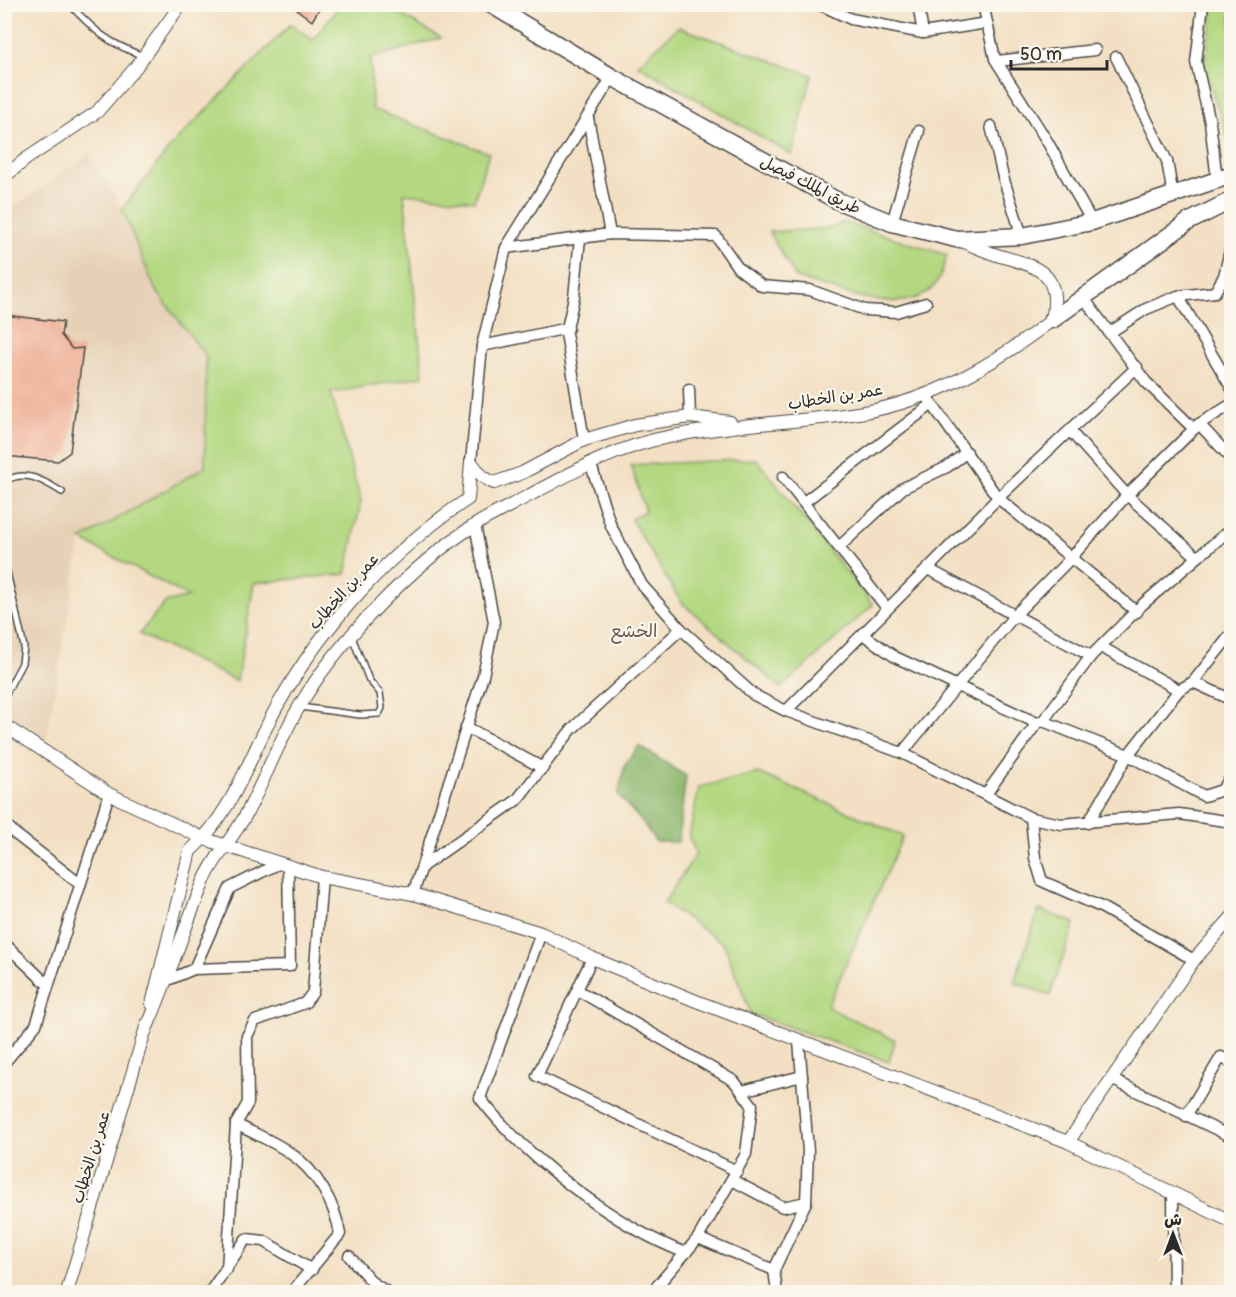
<svg xmlns="http://www.w3.org/2000/svg" width="1236" height="1297" viewBox="0 0 1236 1297" font-family="Pangolin,'Playpen Sans Arabic',sans-serif">
<rect width="100%" height="100%" fill="#fbf7ec"/>
<filter id="ink" filterUnits="userSpaceOnUse"><feTurbulence type="fractalNoise" baseFrequency=".0167" numOctaves="2"/><feDisplacementMap in="SourceGraphic" scale="12" xChannelSelector="R" yChannelSelector="G"/><feConvolveMatrix kernelMatrix="1 2 1 2 8 2 1 2 1" color-interpolation-filters="sRGB"/></filter>
<filter id="wash" filterUnits="userSpaceOnUse"><feTurbulence type="fractalNoise" baseFrequency=".008" numOctaves="4" result="noise"/><feDisplacementMap in="SourceGraphic" scale="24" xChannelSelector="R" yChannelSelector="G"/><feGaussianBlur stdDeviation="1.35" result="paint"/><feColorMatrix in="noise" values="0 0 0 0 0 0 0 0 0 0 0 0 0 0 0 0 0 1.4 0 .05"/><feComposite in="paint" operator="in"/></filter>
<g filter="url(#wash)">
<rect width="100%" height="100%" fill="#f3e0c4"/>
<path fill="#e6d0b5" d="M90,153l32,56 33,80 51,67 -1,111 -124,73 -35,200 -41,-28 -1,-498z"/>
<g fill="#b3d881" stroke="#6f8256" stroke-width="1.5">
<path d="M340,5h44l57,33 -70,20 1,51 117,44 -15,48 -70,-8 19,183 -92,17 30,108 -15,73 -92,9 -17,98 -98,-47 26,-31 24,-6 -108,-57 124,-73 1,-111 -51,-67 -33,-80 50,-64 119,-121 22,16z"/>
<path d="M1214,5h17v143l-27,-82z"/>
<path d="M678,27l134,48 -20,80 -154,-90z"/>
<path d="M844,222l103,33c-3,8 -5,20 -10,27 -28,41 -103,6 -141,-4l-27,-46 63,-4z"/>
<path d="M756,459l117,146 -92,83 -100,-86 -50,-83 14,-8 -14,-46z"/>
<path d="M758,773l145,63 -76,171 68,33 -6,22 -138,-48 -27,-70 -60,-41 32,-49 -7,-17 10,-50z"/>
<path d="M1039,910l36,13 -25,72 -36,-13z"/>
</g>
<path fill="#8eb86f" stroke="#5c724d" stroke-width="1.5" d="M639,746l47,30 -8,66h-22l-13,-19 -25,-28 7,-30z"/>
<g id="blocks">
<g fill="#eda58a">
<path d="M290,4h32l-10,17z"/>
<path d="M4,315l59,7 -2,13 11,14 11,-1 -13,104 -12,9 -54,-5 4,-69 -4,-1z"/>
</g>
</g>
</g>
<g filter="url(#ink)">
<use href="#blocks" fill-opacity="0" stroke="#494642" stroke-width="1.5"/>
<g fill="none" stroke-linecap="round" stroke-linejoin="round">
<defs>
<g id="service">
<path d="M69,4c27,28 37,38 74,52"/>
<path d="M4,482c20,-14 40,-1 58,10"/>
<path d="M4,559l20,88 -2,16 -18,34"/>
<path d="M300,707l60,8 19,-1 3,-6 -2,-15 -11,-13 -17,-43"/>
</g>
<g id="minor">
<path d="M819,4l32,15 72,14 64,-10"/>
<path d="M918,4l5,29"/>
<path d="M983,4l12,55 52,82 45,81"/>
<path d="M1203,4l-7,58 14,60 7,58"/>
<path d="M1116,57l51,104 6,35"/>
<path d="M997,61l98,-11"/>
<path d="M588,118l22,116"/>
<path d="M991,126l12,51 19,59"/>
<path d="M892,223l27,-92"/>
<path d="M580,238l-6,59 -8,36 18,107"/>
<path d="M506,248l104,-14 106,2 22,32 24,18 48,4 55,20 31,2 30,-9"/>
<path d="M1224,276l8,13"/>
<path d="M1178,296l54,93"/>
<path d="M1083,297l63,85 48,47"/>
<path d="M1109,333l37,-24 32,-13 37,-4 9,-16 8,-34"/>
<path d="M482,346l86,-18"/>
<path d="M689,389l1,28"/>
<path d="M925,394l73,104 139,114"/>
<path d="M1199,424l33,35"/>
<path d="M1070,431l57,64 70,62"/>
<path d="M471,462l11,-116 24,-98 106,-171"/>
<path d="M590,462l21,64 31,59 39,44 73,66 32,16 116,42 129,65 30,6 118,-10 53,8"/>
<path d="M783,477l103,130"/>
<path d="M804,502l127,-97"/>
<path d="M839,547l64,-59 44,-21 20,-15"/>
<path d="M928,569l163,87"/>
<path d="M864,635l31,22 142,66"/>
<path d="M1101,647l78,43"/>
<path d="M1193,682l39,18"/>
<path d="M786,711l212,-213 139,-131"/>
<path d="M1043,721l85,34 76,41 18,-6 10,-14"/>
<path d="M466,727l77,41"/>
<path d="M902,753l112,-137 57,-58 56,-63 72,-71 33,-20"/>
<path d="M986,794l51,-71 6,-2 48,-65 52,-52 89,-76"/>
<path d="M1031,818l4,40 7,23 59,26 93,53"/>
<path d="M4,822l10,11 66,51"/>
<path d="M1088,823l40,-68 51,-65 14,-8 39,-49"/>
<path d="M423,866l94,-66 55,-71 109,-100"/>
<path d="M413,894l70,-218 11,-54 -19,-97"/>
<path d="M541,933l-61,165c45,59 136,129 206,155"/>
<path d="M4,943l44,42"/>
<path d="M592,958l-55,118 200,95"/>
<path d="M194,969l96,-3 -2,-100"/>
<path d="M168,980l26,-11 36,-81 50,-25"/>
<path d="M579,991l155,90 18,24 -6,49 -48,84 -46,54"/>
<path d="M4,1063l32,-38 73,-231"/>
<path d="M1113,1080l119,57"/>
<path d="M742,1091l60,-15"/>
<path d="M1186,1116l35,-59 11,6"/>
<path d="M236,1124c18,10 38,17 54,29 27,18 45,51 50,81l-48,58"/>
<path d="M732,1180l51,27 23,-5"/>
<path d="M1173,1194l1,98"/>
<path d="M698,1238l76,32"/>
<path d="M349,1256l24,27 14,9"/>
<path d="M227,1269l9,-145 12,-21 -1,-67 8,-15 50,-18 8,-11 9,-115"/>
<path d="M210,1292l36,-53 18,2 48,29"/>
<path d="M777,1292l-3,-22 32,-68 2,-51 -9,-110"/>
</g>
<g id="tertiary">
<path d="M4,177l22,-18 71,-47 39,-45 45,-63"/>
<path d="M471,462l12,15 11,6 28,-10 62,-33 51,-15 55,-8 40,5"/>
<path d="M4,725l105,69 96,45 117,38 91,17 128,39 51,25 104,43 372,141 164,80"/>
<path d="M152,1004l38,-153c45,-39 60,-98 89,-148 45,-80 112,-153 189,-204l3,-37"/>
<path d="M145,1032c22,-50 38,-101 59,-151 10,-23 27,-41 40,-63 20,-36 34,-76 55,-111 37,-64 114,-143 176,-182 18,-11 37,-20 55,-30 46,-25 91,-50 143,-59 63,-13 128,-13 191,-24 70,-12 133,-50 188,-92 10,-47 -13,-53 -52,-64 -13,-4 -26,-10 -39,-15"/>
<path d="M1068,1142l126,-182 38,-43"/>
<path d="M67,1292l80,-268"/>
</g>
<g id="primary">
<path d="M490,4l122,73 224,123 56,23 64,16 66,-3 70,-14 140,-47"/>
<path d="M1052,320l136,-98 44,-22"/>
</g>
</defs>
<use href="#service" stroke="#494642" stroke-width="8"/>
<use href="#minor" stroke="#494642" stroke-width="13"/>
<use href="#tertiary" stroke="#494642" stroke-width="14"/>
<use href="#primary" stroke="#494642" stroke-width="19"/>
<use href="#service" stroke="#fff" stroke-width="5"/>
<use href="#minor" stroke="#fff" stroke-width="10"/>
<use href="#tertiary" stroke="#fff" stroke-width="12"/>
<use href="#primary" stroke="#fff" stroke-width="16"/>
</g>
</g>
<g text-anchor="middle" stroke-width="4.5" stroke-linejoin="round" paint-order="stroke">
<g font-size="16" fill="#2b2b2b" stroke="#fbf7ec">
<text transform="translate(811 184) rotate(27)" y="6">طريق الملك فيصل</text>
<text transform="translate(835 396) rotate(-9)" y="6">عمر بن الخطاب</text>
<text transform="translate(343 591) rotate(-48)" y="6">عمر بن الخطاب</text>
<text transform="translate(90 1157) rotate(-73)" y="6">عمر بن الخطاب</text>
</g>
<g font-size="18" fill="#6f564c" stroke="#fbf7ec">
<text x="634" y="637">الخشع</text>
</g>
</g>
<rect width="1236" height="1297" fill="none" stroke="#fbf7ec" stroke-width="24"/>
<g transform="translate(1173 1234)" stroke="#fbf7ec" stroke-width="4.5" paint-order="stroke">
<path d="M0-4.5L10 22L0 15L-10 22Z" fill="#2b2b2b"/>
<text y="-9" font-size="16" font-weight="bold" text-anchor="middle" fill="#2b2b2b">ش</text>
</g>
<path d="M1011 60v9h96v-9" fill="none" stroke="#2b2b2b" stroke-width="3"/>
<text x="1020" y="60" font-size="18" fill="#2b2b2b" stroke="#fbf7ec" stroke-width="4.5" paint-order="stroke">50 m</text>
</svg>
